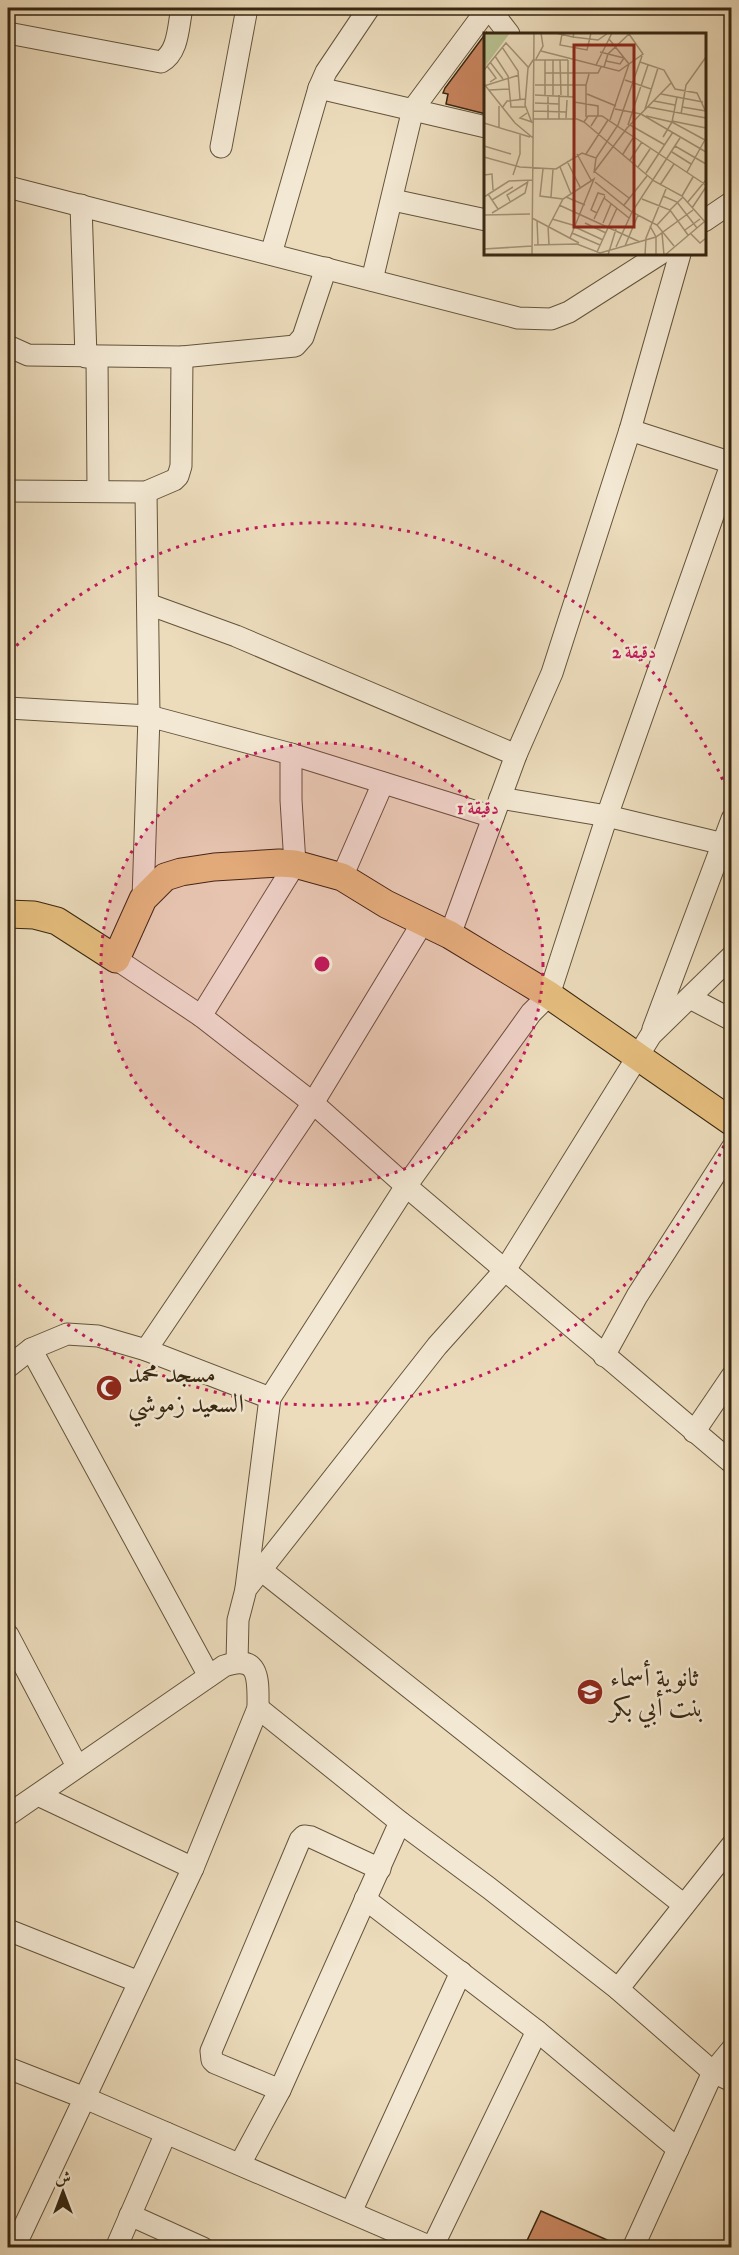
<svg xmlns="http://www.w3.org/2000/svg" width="739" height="2255" viewBox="0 0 739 2255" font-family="'IM FELL DW Pica',Amiri,serif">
<rect width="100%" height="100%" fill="#ecdcbc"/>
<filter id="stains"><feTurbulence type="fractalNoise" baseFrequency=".00333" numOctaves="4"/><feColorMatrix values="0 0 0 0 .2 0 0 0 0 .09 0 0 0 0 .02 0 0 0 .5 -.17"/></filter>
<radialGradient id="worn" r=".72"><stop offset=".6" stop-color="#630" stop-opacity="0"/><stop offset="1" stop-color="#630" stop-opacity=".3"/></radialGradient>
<g fill="#c7835d" stroke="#362610" stroke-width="1.5">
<path d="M486,33v81l-40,-10 2,-10 -5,-1 2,-5z"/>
<path d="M541,2211l80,35v1h-97z"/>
</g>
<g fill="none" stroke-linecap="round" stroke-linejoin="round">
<defs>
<g id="minor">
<path d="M489,8l20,26"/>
<path d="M8,33l153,29c18,-10 17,-36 21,-54"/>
<path d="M319,88l167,39"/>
<path d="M221,147l26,-139"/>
<path d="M8,187l510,131 33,1 18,-7 91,-58"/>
<path d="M393,200l93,20"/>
<path d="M81,205l5,152"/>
<path d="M704,221l28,-19"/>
<path d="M271,254l48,-166 7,-16 43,-64"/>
<path d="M372,280l41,-171 75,-101"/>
<path d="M8,346l20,9 154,2 113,-11 8,-9 23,-69"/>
<path d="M97,357l1,134"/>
<path d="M630,430l102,33"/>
<path d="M8,491l138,1 28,-12 4,-4 3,-10 1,-109"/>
<path d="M148,604l88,32 280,119"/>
<path d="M8,708l141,8 142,38v46l4,64 -94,152"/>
<path d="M291,754l202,63"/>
<path d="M500,798l107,18 125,30"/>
<path d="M342,877l41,-94"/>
<path d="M143,899l6,-183 -3,-224"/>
<path d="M450,935l66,-180 36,-82 78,-243 50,-176"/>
<path d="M116,959l85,57 112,87 93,83 326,277"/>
<path d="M690,998l42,22"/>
<path d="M653,1029l79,-210"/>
<path d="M31,1349l178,327"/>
<path d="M146,1350l167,-247 110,-181"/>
<path d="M604,1356l33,-60 95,-148"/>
<path d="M8,1367l23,-18 36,-15 31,2 48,14 124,48 -24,190"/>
<path d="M270,1398l136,-212 125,-173 18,-18 58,-179 125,-354"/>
<path d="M694,1432l38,-56"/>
<path d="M261,1570l423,335"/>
<path d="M8,1635l69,131"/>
<path d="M237,1662l1,-42 8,-31 191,-243 68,-76 146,-235 81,-79"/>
<path d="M258,1708l142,114 89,66 129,101 95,83 19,9"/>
<path d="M38,1795l155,73"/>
<path d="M8,1815l216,-149c37,-13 34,15 34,42l-65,160 -179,380"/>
<path d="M365,1899l172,132 141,118"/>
<path d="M8,1930l131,52"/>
<path d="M618,1989l114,-144"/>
<path d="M8,2068l77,30 348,150"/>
<path d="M280,2090l-65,-27 -3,-3 -1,-9 89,-211 4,-4 7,1 69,32"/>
<path d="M240,2164l40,-74 120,-268"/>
<path d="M351,2212l110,-240"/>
<path d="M130,2215l73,33"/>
<path d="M116,2248l50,-115"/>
<path d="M432,2248l105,-217"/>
<path d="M633,2248l80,-176 19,-23"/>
</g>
<path id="major" d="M8,914l26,1 23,6 59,38 27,-60 22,-22 16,-5 33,-5 65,-4 16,1 47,13 44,27 64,31 99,60 183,127"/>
</defs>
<use href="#minor" stroke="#64543b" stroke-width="23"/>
<use href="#major" stroke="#362610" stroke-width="29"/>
<use href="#minor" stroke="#f3e8d3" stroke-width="21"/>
<use href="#major" stroke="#e6be7e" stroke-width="27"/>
</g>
<circle cx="322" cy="964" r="221" fill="#c2185b" fill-opacity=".12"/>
<g fill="none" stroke="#c2185b" stroke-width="3" stroke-dasharray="3 6">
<circle cx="322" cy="964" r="221"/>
<path d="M731 1129A441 441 0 0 1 10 1276M10 652A441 441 0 0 1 731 799"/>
</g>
<defs>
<symbol id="mosque-disc" viewBox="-11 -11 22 22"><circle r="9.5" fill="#8f2418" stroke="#f3e8d3"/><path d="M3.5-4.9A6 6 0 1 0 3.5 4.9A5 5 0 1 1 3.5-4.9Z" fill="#fff"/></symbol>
<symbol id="school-disc" viewBox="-11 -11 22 22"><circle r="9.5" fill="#8f2418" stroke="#f3e8d3"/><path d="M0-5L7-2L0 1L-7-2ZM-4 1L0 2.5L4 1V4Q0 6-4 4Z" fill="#fff"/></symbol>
</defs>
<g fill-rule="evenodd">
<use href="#mosque-disc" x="94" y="1373" width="30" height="30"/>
<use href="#school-disc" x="575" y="1677" width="30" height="30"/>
</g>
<g text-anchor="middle" stroke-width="5" stroke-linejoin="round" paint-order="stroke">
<g font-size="26" fill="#362610" stroke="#f3e8d3" text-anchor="start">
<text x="128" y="1382">مسجد محمد<tspan x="128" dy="30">السعيد زموشي</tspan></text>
<text x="610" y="1686">ثانوية أسماء<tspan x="610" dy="30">بنت أبي بكر</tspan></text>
</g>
</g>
<g transform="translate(484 33)">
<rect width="222" height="222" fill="#ecdcbc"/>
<path d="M0,0h26l-26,35z" fill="#b8c090"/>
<path fill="none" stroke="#a39377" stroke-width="1.5" d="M72,0l17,4 1,-4M78,1l-2,11 27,5 4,-17M89,4l25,3 10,-7M125,6l20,25 -19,56M18,14l16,24 2,28M57,18l78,20 24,-17 -14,-20M116,19l24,6 -4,6 -14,-3M11,23l13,20 3,31h14M52,26l7,-13 -2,-13M76,27l1,35M90,27l1,59M6,29l13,17M156,29l24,8 11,19 22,4 9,19M112,32l16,-32M3,33l9,12 -6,4M120,34l4,-13 21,-20M0,37l22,-27 22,24M61,40h53l3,-6M141,47l26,9M0,51l31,39 18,15M51,52h51l3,-11M0,53l35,-11M5,57l20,-1M103,61l29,12M177,61l42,8M51,62l39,2M61,62v-35M64,62v24M69,62v-35M75,62v24M84,63v-36M170,68l21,4M90,69l24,4v9l-7,11M51,70l24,1M164,74l58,11M198,74l24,4M18,75l5,-7 18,-2M131,76l26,5 65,38M161,76l13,-41M50,78l32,1M43,80l-7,5 12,4M197,81l5,-29 20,-28M162,83l26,6 5,-25M102,84v-32M82,85l1,-18M49,86h44l7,3 4,-6h14l104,69M188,88l34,7M100,89l70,59 28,15 24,27M0,90l46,14M48,90l-7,-18 3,-37 5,-8h35M144,92l20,-60M146,92l35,20M15,94v-21M179,104l9,-15 33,18M0,113l27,8M191,113l31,18M188,119l19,12M93,121l14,26M102,121l22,-34M139,121l10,-16M0,124l36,10 36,2 26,-16 14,5 -2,15M112,125l22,-33 24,-69M146,127l12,-18M83,128l13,26M76,134l11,27M154,134l12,-18M59,136l-3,27 23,3M110,139l33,-44 44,-45M111,139l34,26M203,139l19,-34M162,140l27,-41M0,142l8,-1 1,16M29,142l7,-21v-19M111,149l37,30 25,13 17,21M176,152l14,-21M4,161l10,15M179,163l14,6 20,26M198,163l11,-19M0,164l25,-16 24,-1M67,164l2,-28M82,164l19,8M120,165l25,20M158,166l28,11 18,25M8,167l21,-13M26,168l-3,-6 21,-13M203,170l19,-23M75,172l81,37M140,172l23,-29M208,175l14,-21M186,177l13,-13M8,180l33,-20 3,-12M113,180l-6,-3 7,-17 7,2M0,182l46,-1M48,185l47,25M68,186l24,7M110,186l11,-23M53,187l1,25M101,190l21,10M119,190l8,-19M173,192l13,-14M64,193l1,19M65,193l14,-27 31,-20 -24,59M166,193l6,11v18M91,194l28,13M201,197l15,-11M88,200l28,12M178,200l2,22M206,200l10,10 6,-5M50,212l43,-1 23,9 56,-16 37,-27M141,213l13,-31M132,214l16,-35 48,-74M0,216l48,-3M113,219l20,-44M48,222l2,-222M124,222l8,-26M161,222l1,-17 20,-49M181,222l39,-33"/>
<path fill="#8f2418" fill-opacity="0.15" stroke="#8f2418" stroke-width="3" d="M90,12h60v182h-60z"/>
<rect width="222" height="222" fill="none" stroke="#362610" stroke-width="3"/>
</g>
<circle cx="322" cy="964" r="9" fill="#c2185b" stroke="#f3e8d3" stroke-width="3"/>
<g font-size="18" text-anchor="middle" font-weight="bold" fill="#c2185b" stroke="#f3e8d3" stroke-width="5" stroke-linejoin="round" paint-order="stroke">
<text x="634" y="658">2 دقيقة</text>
<text x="478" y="814">1 دقيقة</text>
</g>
<rect width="739" height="2255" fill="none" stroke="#ecdcbc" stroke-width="30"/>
<rect x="9" y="9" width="721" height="2237" fill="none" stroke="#362610" stroke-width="3"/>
<rect x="15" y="15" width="709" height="2225" fill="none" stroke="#362610" stroke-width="1.5"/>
<g transform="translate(63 2192)" stroke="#f3e8d3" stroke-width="4.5" paint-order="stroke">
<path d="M0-4.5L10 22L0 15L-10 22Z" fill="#362610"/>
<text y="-9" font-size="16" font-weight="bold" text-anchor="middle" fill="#362610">ش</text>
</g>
<rect width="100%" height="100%" filter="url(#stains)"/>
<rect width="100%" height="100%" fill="url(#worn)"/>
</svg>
